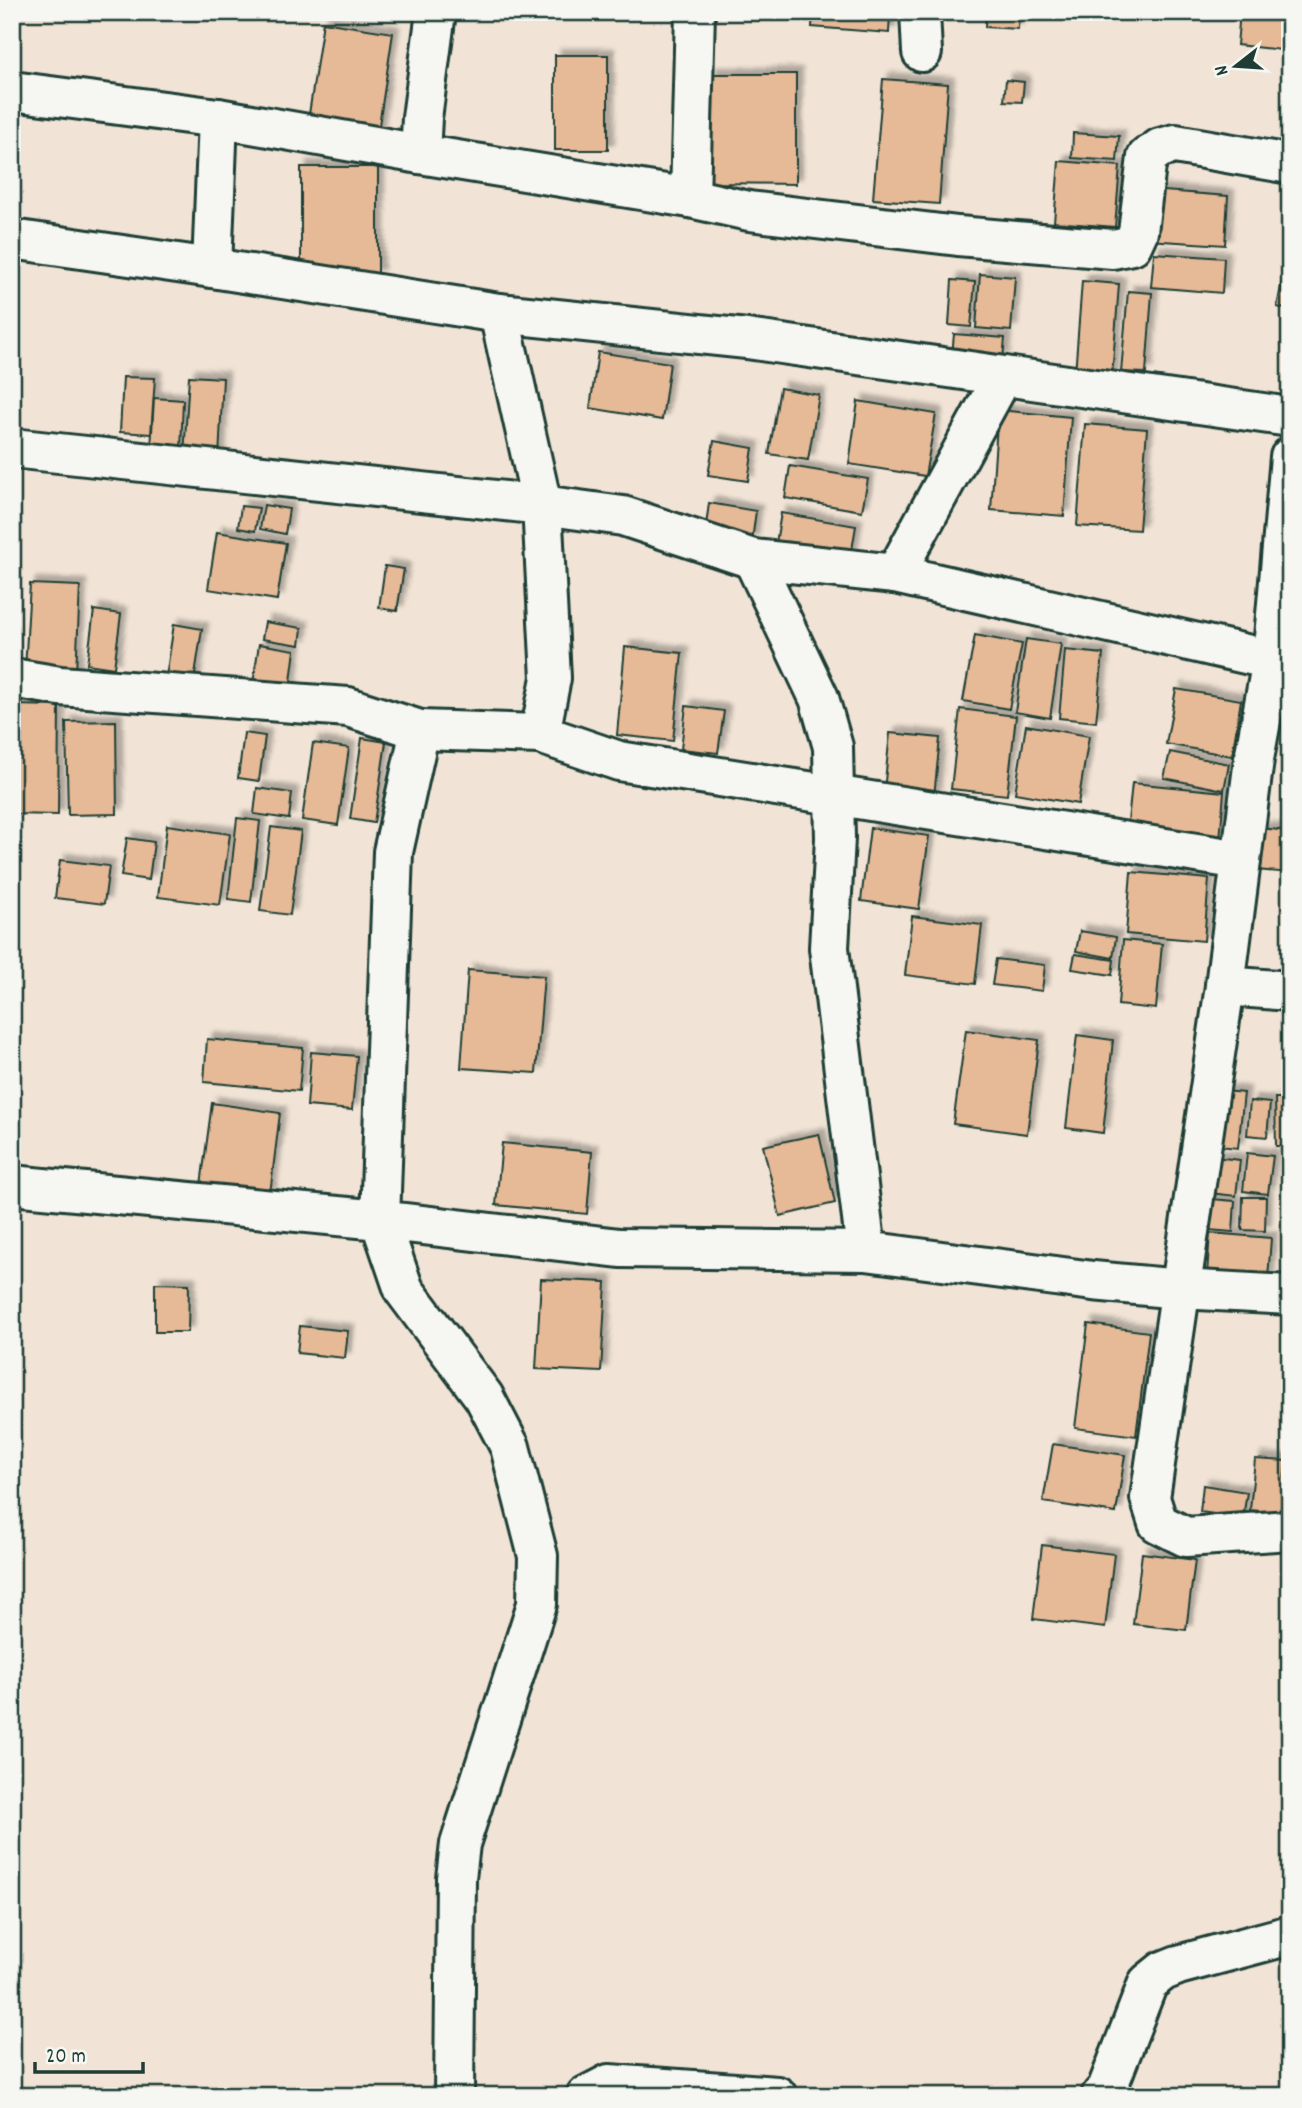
<svg xmlns="http://www.w3.org/2000/svg" width="1302" height="2108" viewBox="0 0 1302 2108" font-family="Dekko,sans-serif">
<defs>
<filter id="shadow"><feDropShadow dx="6" dy="-6" stdDeviation="2" flood-color="#0004"/></filter>
</defs>
<rect width="100%" height="100%" fill="#f1e4d6"/>
<filter id="ink" filterUnits="userSpaceOnUse"><feTurbulence type="fractalNoise" baseFrequency=".0143" numOctaves="2"/><feDisplacementMap in="SourceGraphic" scale="14" xChannelSelector="R" yChannelSelector="G"/><feConvolveMatrix kernelMatrix="1 2 1 2 8 2 1 2 1" color-interpolation-filters="sRGB"/></filter>
<g filter="url(#ink)">
<g fill="#e6ba96" stroke="#1f3d34" stroke-width="2" filter="url(#shadow)">
<path d="M813,12h77l-1,21 -77,-6z"/>
<path d="M986,12h33l-1,17 -33,-2z"/>
<path d="M1240,12h50v39l-53,-6z"/>
<path d="M323,22l70,11 -15,99 -70,-11z"/>
<rect x="555" y="55" width="53" height="95"/>
<path d="M711,74h85v110l-85,-1z"/>
<path d="M883,79l65,5 -9,120 -66,-5z"/>
<path d="M1006,80l18,2 -2,20 -18,-1z"/>
<path d="M1073,133l46,3 -2,25 -45,-3z"/>
<path d="M1059,161l61,5 -5,61 -61,-5z"/>
<rect x="301" y="167" width="77" height="108"/>
<path d="M1151,190l77,6 -3,49 -78,-5z"/>
<path d="M1290,240v70l-13,-3z"/>
<path d="M1154,253l70,5 -2,35 -71,-6z"/>
<path d="M980,274l35,3 -4,54 -35,-3z"/>
<path d="M952,280l23,2 -4,45 -22,-2z"/>
<path d="M1082,281l37,3 -7,93 -37,-3z"/>
<path d="M1128,291l24,2 -6,80 -25,-1z"/>
<path d="M954,334l51,4 -2,21 -51,-4z"/>
<path d="M598,352l72,11 -8,57 -72,-12z"/>
<path d="M189,376l34,2 -4,80 -35,-2z"/>
<path d="M123,377l32,1 -4,56 -31,-2z"/>
<path d="M780,388l39,7 -11,65 -39,-6z"/>
<path d="M154,398l29,2 -2,51 -30,-2z"/>
<path d="M858,401l78,13 -11,62 -76,-12z"/>
<path d="M998,410l73,7 -7,99 -73,-6z"/>
<path d="M1085,424l62,5 -8,101 -62,-4z"/>
<path d="M714,441l39,7 -5,33 -40,-6z"/>
<path d="M790,466l78,13 -6,32 -77,-13z"/>
<path d="M709,503l47,8 -4,30 -47,-8z"/>
<path d="M264,505l25,4 -4,25 -25,-5z"/>
<path d="M241,506l18,2 -4,23 -17,-3z"/>
<path d="M781,513l75,13 -5,30 -75,-13z"/>
<path d="M217,532l69,11 -9,57 -69,-11z"/>
<path d="M385,566l19,3 -7,42 -18,-3z"/>
<path d="M30,584l50,2 -4,87 -51,-3z"/>
<path d="M94,610l27,4 -7,54 -27,-4z"/>
<path d="M265,622l37,6 -2,17 -38,-6z"/>
<path d="M174,624l28,5 -9,59 -28,-4z"/>
<path d="M975,635l47,9 -13,65 -46,-8z"/>
<path d="M1026,639l35,5 -11,74 -35,-6z"/>
<path d="M259,644l36,6 -5,39 -37,-6z"/>
<path d="M625,647l57,6 -9,88 -56,-6z"/>
<path d="M1065,650l38,4 -7,68 -37,-4z"/>
<path d="M1176,689l65,11 -9,56 -66,-12z"/>
<path d="M12,705l47,1 -1,109 -46,-1z"/>
<path d="M686,706l38,5 -6,42 -37,-4z"/>
<path d="M960,709l56,7 -9,79 -56,-6z"/>
<path d="M116,721l1,93 -49,1 -2,-93z"/>
<path d="M1026,725l63,11 -11,68 -63,-11z"/>
<path d="M244,733l21,3 -6,45 -21,-3z"/>
<path d="M890,733l50,5 -6,59 -50,-6z"/>
<path d="M362,738l24,4 -12,81 -24,-4z"/>
<path d="M313,743l36,5 -11,77 -36,-5z"/>
<path d="M1170,752l59,12 -5,26 -60,-12z"/>
<path d="M1132,783l92,9 -4,48 -93,-9z"/>
<path d="M257,788l35,5 -3,26 -35,-5z"/>
<path d="M237,818l23,3 -9,81 -23,-3z"/>
<path d="M167,825l63,9 -10,71 -62,-8z"/>
<path d="M271,827l30,4 -11,84 -30,-4z"/>
<path d="M1249,827l41,4v42l-45,-4z"/>
<path d="M870,828l59,8 -10,73 -58,-8z"/>
<path d="M127,838l27,4 -5,38 -28,-4z"/>
<path d="M60,860l49,6 -5,38 -49,-6z"/>
<path d="M1131,872l78,7 -5,62 -78,-7z"/>
<path d="M912,916l70,9 -7,59 -70,-9z"/>
<path d="M1080,931l36,6 -3,21 -37,-7z"/>
<path d="M1123,940l39,4 -6,65 -38,-4z"/>
<path d="M1075,954l39,6 -2,15 -40,-6z"/>
<path d="M996,959l49,6 -3,26 -50,-6z"/>
<path d="M468,970l76,6 -8,97 -75,-5z"/>
<path d="M966,1030l73,10 -12,94 -74,-10z"/>
<path d="M1077,1035l36,5 -10,93 -37,-5z"/>
<path d="M207,1039l96,9 -4,43 -95,-9z"/>
<path d="M311,1052l46,4 -5,54 -45,-4z"/>
<path d="M1214,1090l30,3 -6,55 -29,-3z"/>
<path d="M1275,1098h15v48h-14z"/>
<path d="M1250,1101l20,2 -3,34 -20,-2z"/>
<path d="M212,1103l68,10 -10,81 -69,-9z"/>
<path d="M819,1134l16,69 -55,13 -17,-70z"/>
<path d="M502,1143l90,9 -5,62 -91,-9z"/>
<path d="M1247,1153l26,3 -5,38 -25,-3z"/>
<path d="M1205,1156l35,4 -4,36 -35,-4z"/>
<path d="M1243,1197h23l-1,34 -23,-1z"/>
<path d="M1199,1198l36,3 -2,31 -37,-3z"/>
<path d="M1210,1233l61,5 -3,41 -61,-5z"/>
<path d="M541,1279l65,3 -5,90 -65,-3z"/>
<path d="M155,1283l34,1 -1,48h-33z"/>
<path d="M1088,1324l61,8 -13,104 -61,-8z"/>
<path d="M300,1326l48,5 -3,27 -48,-5z"/>
<path d="M1053,1444l72,11 -9,58 -73,-11z"/>
<path d="M1255,1459l31,2 -5,52 -31,-3z"/>
<path d="M1203,1485l44,7 -4,26 -43,-6z"/>
<path d="M1042,1545l72,9 -9,74 -72,-9z"/>
<path d="M1142,1553l53,7 -9,70 -53,-6z"/>
</g>
<g fill="none" stroke-linecap="round" stroke-linejoin="round">
<defs>
<g id="minor">
<path d="M436,12l-14,106 -2,36 270,44 59,13 209,25 155,13 19,-4 6,-13 9,-75 13,-9 15,-4 115,20"/>
<path d="M920,12l2,40"/>
<path d="M12,91l206,27"/>
<path d="M420,154l-202,-36 -6,150 287,45 248,26 543,78"/>
<path d="M690,198l5,-186"/>
<path d="M12,239l200,29"/>
<path d="M12,448l530,57 81,11 130,43 142,15 377,86"/>
<path d="M1290,457l-18,203 -18,99 -29,227 -75,512 8,25 28,14 104,-7"/>
<path d="M753,559l66,139 14,49 2,91 -6,110 37,303"/>
<path d="M895,574l108,-198"/>
<path d="M12,678l48,8 288,21 72,23 -27,122 -13,368 240,28 246,3 227,30 87,8 110,6"/>
<path d="M420,730l120,4 11,-56 -9,-173 -43,-192"/>
<path d="M540,734l79,27 622,99"/>
<path d="M1225,986l65,5"/>
<path d="M12,1185l368,35 24,70 80,107 26,50 28,109 -1,48 -77,240 -4,34 -2,218"/>
<path d="M586,2096l23,-12 168,12"/>
<path d="M1101,2096l6,-7 41,-106 15,-12 15,-6 112,-30"/>
</g>
</defs>
<use href="#minor" stroke="#1f3d34" stroke-width="44"/>
<use href="#minor" stroke="#f6f6f2" stroke-width="38"/>
</g>
</g>
<rect width="1302" height="2108" fill="none" stroke="#f6f6f2" stroke-width="42"/>
<rect x="21" y="21" width="1260" height="2066" fill="none" stroke="#1f3d34" stroke-width="2.5" filter="url(#ink)"/>
<g transform="translate(1236 66) rotate(253)" stroke="#f6f6f2" stroke-width="5" paint-order="stroke">
<path d="M0-5L12 26L0 18L-12 26Z" fill="#1f3d34"/>
<text y="-10" font-size="19" font-weight="bold" text-anchor="middle" fill="#1f3d34">N</text>
</g>
<path d="M35 2062v10h108v-10" fill="none" stroke="#1f3d34" stroke-width="3.5"/>
<text x="46" y="2062" font-size="21" fill="#1f3d34" stroke="#f6f6f2" stroke-width="5" paint-order="stroke">20 m</text>
</svg>
